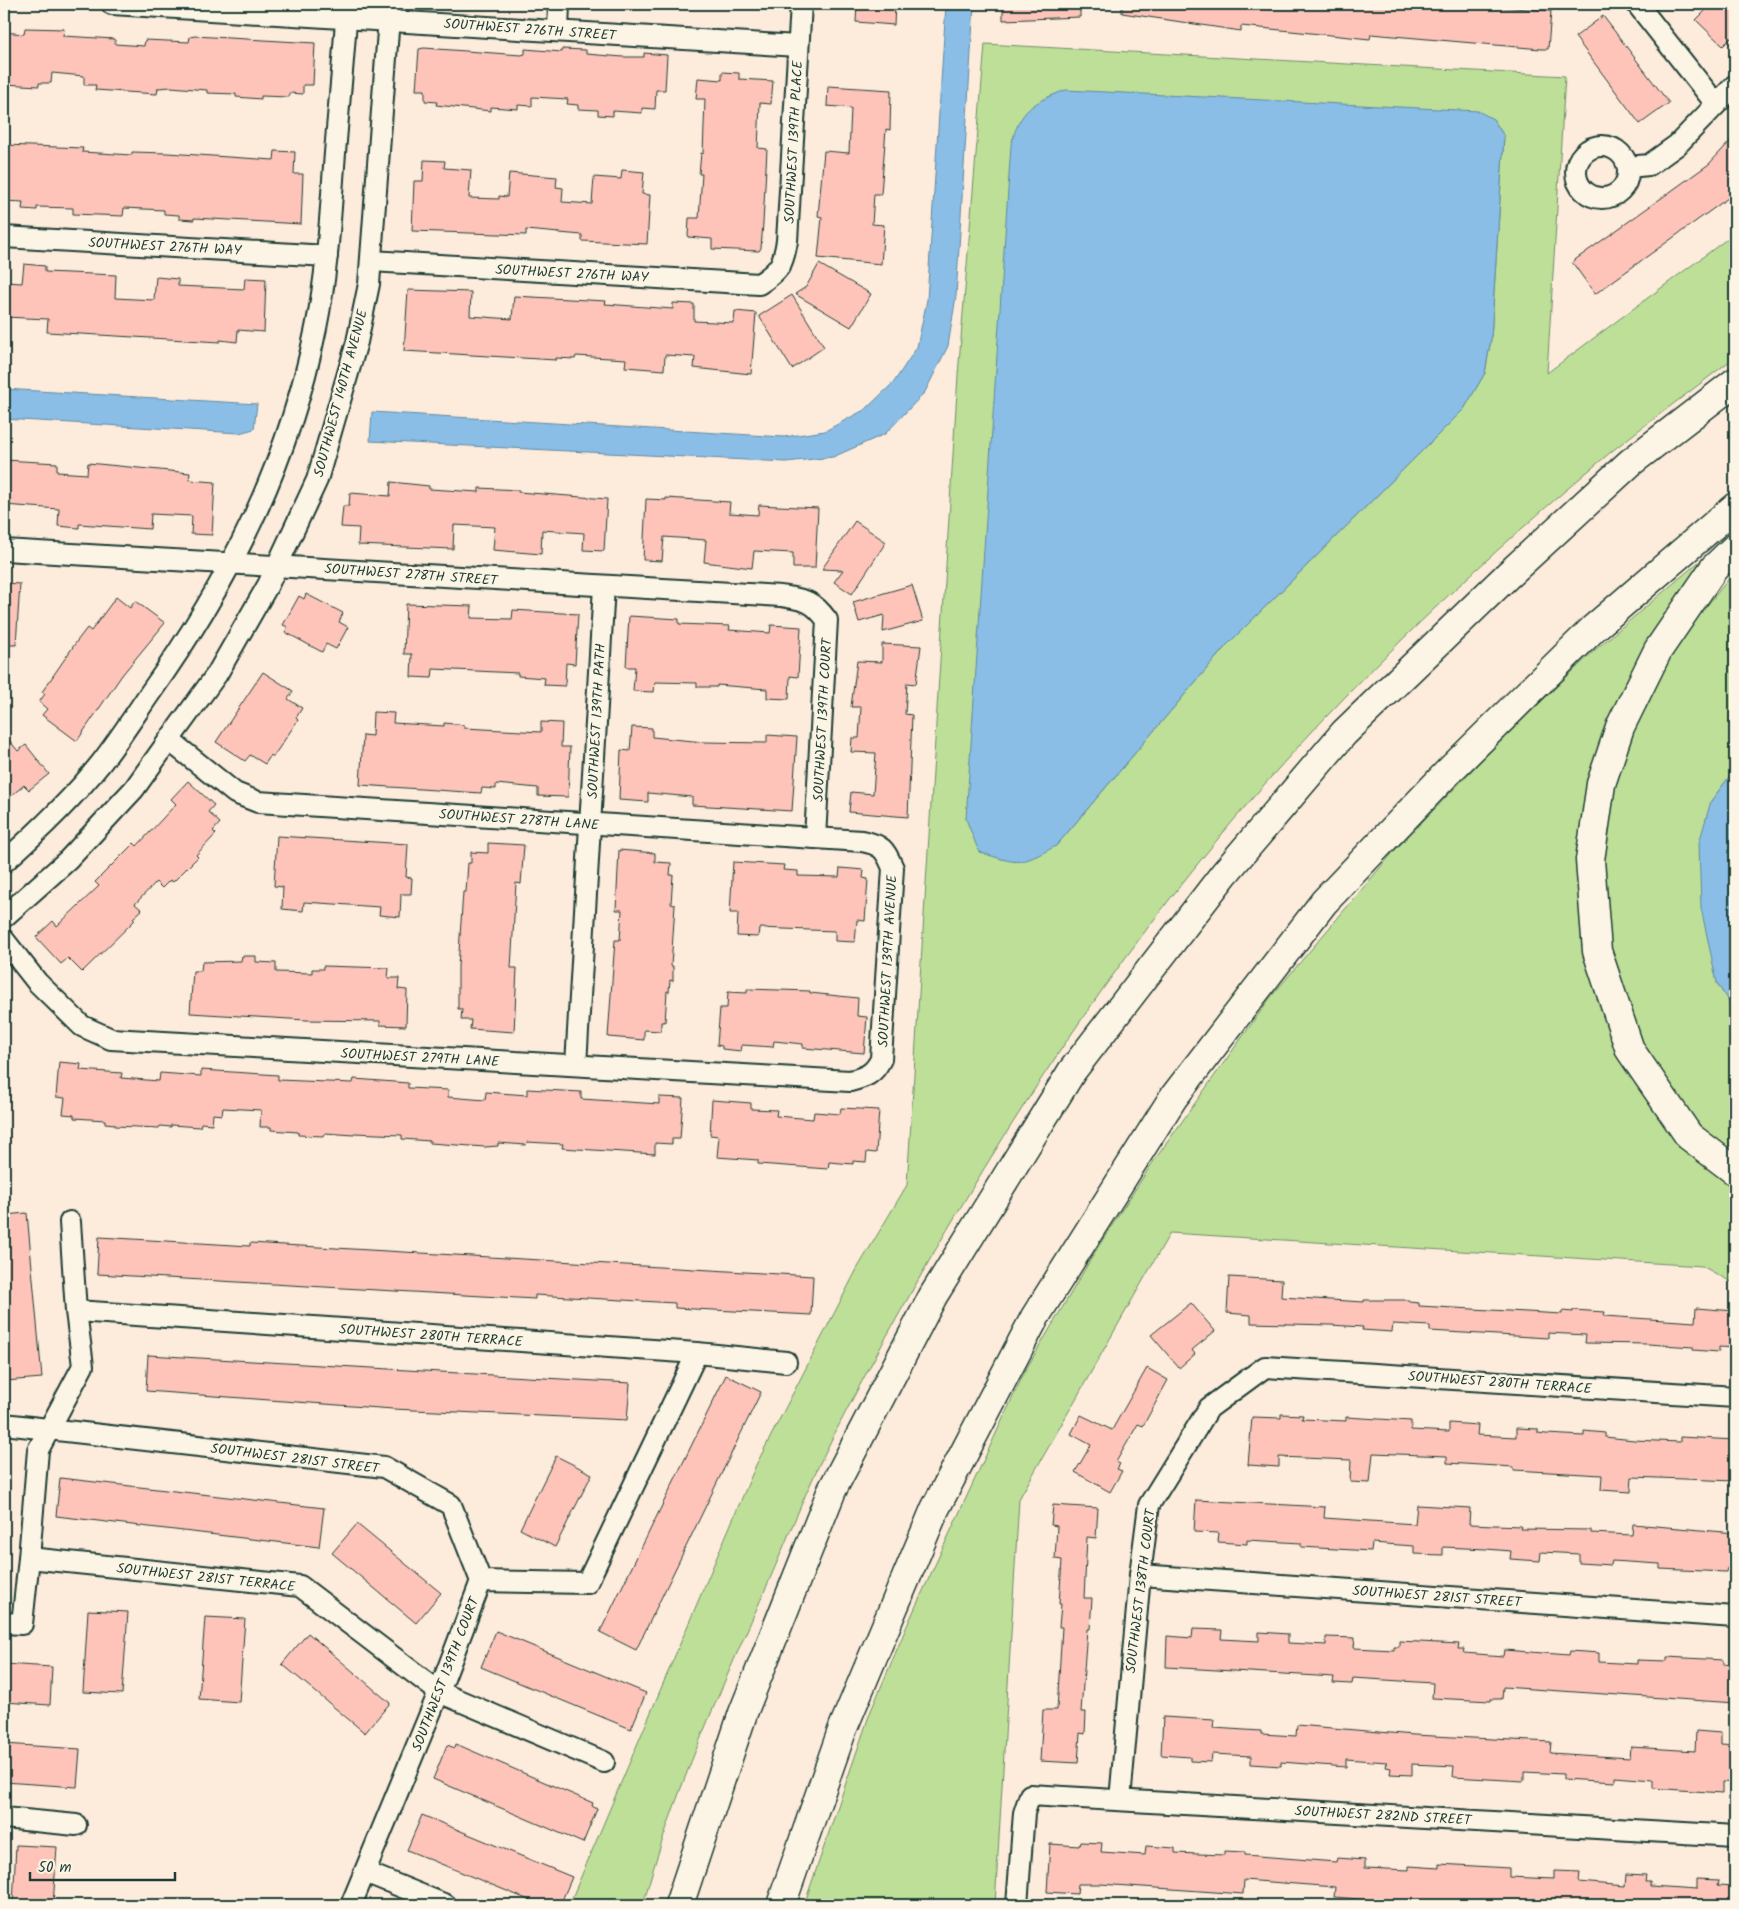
<svg xmlns="http://www.w3.org/2000/svg" width="1739" height="1909" viewBox="0 0 1739 1909" font-family="Kalam,sans-serif">
<rect width="100%" height="100%" fill="#fdebdc"/>
<filter id="ink" filterUnits="userSpaceOnUse"><feTurbulence type="fractalNoise" baseFrequency=".02" numOctaves="2"/><feDisplacementMap in="SourceGraphic" scale="10" xChannelSelector="R" yChannelSelector="G"/><feConvolveMatrix kernelMatrix="1 2 1 2 8 2 1 2 1" color-interpolation-filters="sRGB"/></filter>
<g filter="url(#ink)">
<g fill="#bedf98" stroke="#6e8e66" fill-rule="evenodd">
<path d="M985,44l580,32 -18,297 188,-140v124c-41,32 -83,62 -123,94 -123,103 -243,214 -349,335 -128,146 -237,307 -334,475 -38,67 -76,134 -110,204 -18,38 -33,77 -50,116 -46,104 -97,214 -126,324h-74l187,-440 101,-196 50,-84 51,-810zM1493,119l11,17 -13,203 -6,34 -21,36 -238,237 -170,200z"/>
<path d="M1714,549l-108,179 -14,41 -9,41 -3,34 10,117 137,218 8,7v98l-33,-18 -532,-33 -151,266 -24,406h-191l66,-192 39,-92 116,-250 73,-124 53,-82 119,-167 126,-149 108,-112 92,-88z"/>
<path d="M1735,571v198l-24,32 6,182 18,29v146c-17,-15 -34,-30 -48,-47 -64,-76 -95,-194 -82,-291 2,-11 6,-23 9,-33 12,-40 25,-80 46,-116 21,-36 49,-67 75,-100z"/>
</g>
<g fill="#8abee7" stroke="#5f8a9f">
<path d="M946,4h28l-18,292 -8,50 -23,46 -40,42 -52,23 -47,5 -416,-21 2,-29 412,25 41,-6 41,-22 28,-27 23,-35 10,-47z"/>
<path d="M1066,90l412,21 15,8 11,17 -13,203 -6,34 -21,36 -238,237 -170,200c-38,20 -36,19 -77,6l-13,-33 45,-674c9,-36 22,-43 55,-55z"/>
<path d="M4,389l253,15 -3,25 -15,4 -235,-14z"/>
<path d="M1735,769v243l-18,-29 -16,-75 -2,-65 12,-42z"/>
</g>
<g fill="#ffc4b9" stroke="#1f3d34">
<path d="M857,4h38l-1,21 -38,-3z"/>
<path d="M1003,4h77v13l-77,3z"/>
<path d="M1122,4h344l85,7 -3,38h-7l-170,-15 -1,5 -129,-13v5l-119,-18z"/>
<path d="M1712,4h23v30l-12,12 -27,-26z"/>
<path d="M1603,16l66,87 -29,21 -65,-87z"/>
<path d="M25,28l39,1 -1,7 52,3v5l29,2 1,-6 44,2 1,-5 5,-1 120,7 -2,42h-10v9l-14,-1v4l-28,-1v3l-25,-2v-3l-29,-1v-3l-36,-3 -13,1 -1,6 -62,-4 1,-5h-12v-9l-32,-3 -1,10h-12v3l-35,-2v-52l20,2z"/>
<path d="M424,48l97,7 4,-1v-5l37,3v-3l24,1v4l37,3h21v-4l23,2 -2,35h-9l-1,19 -13,-1v5l-29,-2v5l-15,-1v-5l-20,-1v-4l-11,-1 1,-5 -36,-2v9l-14,-1v4l-27,-2v4l-55,-6 1,-3 -12,-1v-11h-9l3,-41z"/>
<path d="M722,72l17,1v6l34,2 -2,23 -11,-1 -2,45 9,1 -4,74 -2,25 -2,3 -47,-2v-10l-24,-2 1,-19h10l3,-44h-3l2,-21 2,1 2,-55h-9l2,-21 24,2z"/>
<path d="M828,86l63,4 -1,40 -4,-1 -5,65h-7l-2,30 12,1 -3,39 -63,-6 4,-41 -4,-1 6,-65 25,2 2,-45 -24,-2z"/>
<path d="M1735,136v57l-140,101 -23,-32 137,-98z"/>
<path d="M4,145l79,3 -1,4 50,3v-3l35,1 107,7 1,-9 20,1 -1,22h9l-2,50 -107,-6v2l-15,-1v-4l-15,-1v-4l-40,-2 -1,8 -50,-2v-6l-36,-1v3l-15,-1 1,-7 -19,-1z"/>
<path d="M424,160l21,1 -1,7 27,2 -2,28 30,1v-3l8,1 2,-24 48,4 -1,10 7,1 -1,14 30,2 2,-27 27,2 1,-9 22,2 -2,22 8,1 -3,49 -65,-3v-6l-56,-5v5l-114,-4 2,-50h9z"/>
<path d="M24,264l21,2v6l71,3 -1,23 39,2 2,-23 22,2v7l66,3 1,-11 21,1 -2,53 -26,-2 -1,12 -17,-2v2l-173,-10 1,-13 -44,-2 1,-35 17,1z"/>
<path d="M819,264l52,30 -20,33 -56,-33 11,-7z"/>
<path d="M408,290l63,2 -1,24 42,3 2,-23 92,5 -1,3 68,5v-6l21,1v17l40,2 1,-12 21,2 -5,61 -57,-6 1,-11 -30,-2 -1,15 -39,-3 1,-8 -50,-3 -1,3 -19,-1v2l-152,-9z"/>
<path d="M792,295l32,52 -32,22 -33,-53z"/>
<path d="M4,460l53,3v9l30,2 1,-11 102,10 -1,7 26,2 -3,53 -21,-1 1,-18 -41,-2 -1,15 -71,-5v4l-21,-2 1,-17 -55,-4z"/>
<path d="M391,482l38,4v3l50,3v-4l39,2v2l89,7 -3,52 -21,-1 1,-17 -42,-3 -1,24 -48,-4 2,-23 -41,-2 -1,24 -95,-4 1,-17 -18,-1 2,-21h6l1,-13 40,3z"/>
<path d="M666,498l64,4 -1,11 29,2 1,-10 59,3 -3,60h-22v-15l-39,-2 -2,17 -48,-6 2,-22 -42,-3 -2,24 -19,-1 3,-61 20,1z"/>
<path d="M855,521l31,21 -34,52 -18,-12 9,-12 -21,-1z"/>
<path d="M4,583l16,1 -4,61h-12z"/>
<path d="M912,585l11,36 -40,11 1,-17 -25,7 -6,-20z"/>
<path d="M306,594l37,19 -4,9 9,5 -12,22 -10,-5 -4,8 -37,-20 3,-5 -5,-2 5,-9 11,-20 5,3z"/>
<path d="M116,597l14,11 5,-7 30,22 -43,52 -45,66 -35,-26 5,-6 -8,-7 6,-8 -3,-2 35,-51 10,-13 4,3z"/>
<path d="M406,604l66,2 -1,12 41,1 1,-9 65,4 -3,50 -9,-1 -1,23 -21,-1 1,-7 -27,-2v-3l-85,-4 -1,9 -21,-1 1,-23h-8z"/>
<path d="M629,616l50,3v5l51,2 -1,4 41,3 1,-8 30,2 -3,50 -8,-1 -1,23 -22,-1v-9l-50,-4v2h-20v-4l-42,-1 -1,10 -21,-1 2,-24h-9z"/>
<path d="M882,644l39,2 -5,38 -9,-1 -2,31 7,1 -4,102 -59,-5 2,-20 22,2 3,-41 -25,-1 1,-14h7l2,-31h-10l6,-46 25,1z"/>
<path d="M263,672l30,19 -5,8 14,9 -6,10 2,2 -25,37 -2,-2 -6,9 -15,-9 -5,6 -29,-19z"/>
<path d="M373,712l21,1 -1,10 51,3v-3l20,2v3l77,4v-10l21,1 -1,24h9l-2,50 -30,-1v-8l-42,-4v5l-14,-1 -1,5 -121,-8 3,-50 9,1z"/>
<path d="M632,727l20,1v9l52,5 63,1v-8l30,2 -5,74 -100,-6v-8l-44,-4v9l-29,-2 2,-50 9,1z"/>
<path d="M4,734l14,17 8,-6 23,29 -20,16 -5,-5 -20,17z"/>
<path d="M188,781l26,24 -6,7 12,11 -7,8 3,3 -20,21 2,2 -25,25 -3,-2 -8,8 -6,-6 -21,22 7,6 -9,8 2,2 -53,52 -14,-14 -7,6 -25,-27 17,-16 4,5 42,-40 -4,-4 39,-39 3,3 39,-42 -5,-5z"/>
<path d="M277,836l131,8 -2,33 6,1 -1,16h-10l-1,23 -21,-2 1,-8 -76,-5 -1,9 -21,-2 1,-22 -9,-1z"/>
<path d="M488,843l36,2 -3,39 -5,-1 -5,85h6l-3,64 -44,-3 1,-9h-10l1,-11h-4v-42l5,-75h3l2,-29h3v-11l17,1z"/>
<path d="M619,850l36,3v9l16,1 -1,12h3l-2,29 4,1 -4,61h2v15l-3,-1 -1,12 -2,-1 -2,31h-4v9l-17,-1v10l-36,-3 7,-97h5l2,-30h-6z"/>
<path d="M733,862l51,3 -1,5 15,1v5l41,1 1,-9 24,2 -1,8 5,1 -3,42 -8,-1 -2,22 -20,-1v-10l-76,-3 -1,9 -21,-1 1,-23h-8z"/>
<path d="M242,956h14v6l20,1v9l36,1v-4h11v-3l66,2 -1,10h11l-1,11 9,1 -1,36 -26,-1v-4l-74,-1 -116,-7 3,-42h8l1,-9 39,-1z"/>
<path d="M747,989l63,2v2l48,5 -1,18 10,1 -3,36 -61,-5v-4l-29,-3 -1,6 -31,-2 -1,6 -19,-2v-3l-5,-1 3,-37h7l1,-16 19,1z"/>
<path d="M59,1062l22,2 -1,6 42,3 -1,5 38,3 1,-8 41,3v-6l77,5v5l75,3 1,-4 54,4v5l40,2v7l37,3 1,-8 41,3v-6l54,3v7l78,5v-7l24,1 -3,41h-8v5l-17,-1v11l-93,-6 1,-4 -36,-2 -1,3 -28,-2v3l-13,1 -55,-4v-2l-28,-2v-4l-48,-2v2l-29,-2 -1,3 -26,-1v-3l-27,-2v-3h-11l1,-17 -38,-2 -1,7 -9,-1 -1,10 -11,-1 -1,4 -29,-2v2l-11,-1 -1,2 -44,-2v-2l-10,-1v-3l-31,-2v-3l-11,-1 2,-16 -9,-1z"/>
<path d="M712,1100l39,3v6l26,1 -1,6 37,3 1,-7 26,2 1,-6 38,2 -3,43 -9,-1 -1,10 -13,-1v3l-24,-2 -1,7 -70,-5v-4l-41,-3 2,-21 -9,-1z"/>
<path d="M27,1213l15,165 -37,3 -1,-166z"/>
<path d="M99,1237l151,9v-3l563,33 -2,39 -136,-7v-5l-140,-8v4l-438,-25z"/>
<path d="M1229,1277l53,3 -1,17 83,5v-2h45v2l10,1v3l143,8v-3l11,1v-2l32,2 -1,4 91,6 1,-14 39,3v37l-16,-1v5l-26,-2v-3l-45,-3 -63,-1 1,-8 -38,-2v5l-118,-7v-5l-37,-2 -1,8 -30,-2 1,-3 -33,-2 -79,-2v-8l-24,-2z"/>
<path d="M1191,1303l24,28 -23,19 3,4 -16,14 -28,-33z"/>
<path d="M148,1355l482,28 -3,37 -234,-11 -247,-18z"/>
<path d="M1147,1368l21,12 -25,46 -5,-2 -22,38 4,2 -3,5 5,2 -12,21 -35,-20 16,-27 -20,-11 10,-19 31,15z"/>
<path d="M726,1375l35,17 -125,258 -36,-18z"/>
<path d="M1281,1414l22,1 -1,4 44,2v-4l65,4v9l38,2v-9l29,2 -1,10 39,2v-9l22,1v4l8,1 38,2v-5l21,2v4l29,3 46,2v-5l55,3v41l-103,-4 -1,15 -30,-2 1,-15 -88,-5v-3l-67,-4v-7l-74,-3 -3,30 -20,-1 1,-22 -72,-3v10l-31,-2 4,-48 29,1z"/>
<path d="M556,1456l36,18 -37,73 -35,-18z"/>
<path d="M60,1478l264,30 -5,39 -263,-31z"/>
<path d="M1196,1500l129,7 -1,11 91,6 2,-19 53,3 -1,16 52,2 -1,3 71,1v3l41,2 1,-11 102,9v31h-4v4h-4l-1,4 -66,-3v-5l-48,-3 -1,4 -32,-2v-9l-38,-2 -1,9 -30,-2 1,-8 -25,-2 -43,-2v8l-29,-1v-8l-42,-3 -1,8 -70,-4v-4l-54,-3v4l-29,-2 1,-9 -25,-1z"/>
<path d="M1053,1505l45,3 -2,30 -9,-1 -3,61h8l-2,31h-3l-6,83h5l-1,22 -5,-1 -2,30 -38,-2 3,-51h14l5,-83h-3l2,-23h-2l3,-44 -7,-1 2,-33 -6,-1z"/>
<path d="M357,1524l84,69 -25,30 -84,-70z"/>
<path d="M88,1610l40,2 -6,82 -39,-2z"/>
<path d="M205,1617l40,2 -6,83 -40,-3z"/>
<path d="M1193,1629l29,1 -1,9 38,2v-9l29,2v9l38,2v-8l29,1 -1,10 40,2v-3h5v-6l60,3 -1,5h7l-1,4 39,3 1,-6 65,5 1,-4 29,2v9l38,2v-4l30,1v-4l56,3v4l8,1v5h4v33l-232,-16 -1,12h-11v2l-59,-3 1,-15 -80,-5 -1,6 -19,-1 1,-6 -168,-10 1,-31 25,2z"/>
<path d="M496,1631l150,62 -15,36 -150,-62z"/>
<path d="M308,1633l82,70 -25,30 -83,-69z"/>
<path d="M4,1664l48,3 -2,38 -46,-3z"/>
<path d="M1163,1717l51,3 -1,8 48,3v3l35,2 1,-11 117,10 137,7 -1,11 80,5 1,-11 64,4 1,-20 25,2v11l14,1v38l-13,-1v11l-69,-5v-8l-38,-3v5l-52,-3v-5l-39,-2v9l-71,-4 1,-11 -42,-2v11l-22,-1 1,-6 -5,-1 1,-5 -41,-3v8l-65,-5v4l-30,-2v-8l-39,-2 -1,8 -21,-1v-4l-29,-2z"/>
<path d="M4,1744l76,5 -3,38 -73,-5z"/>
<path d="M456,1744l137,59 -1,3 5,3 -14,34 -150,-64 14,-34 8,3z"/>
<path d="M422,1815l150,62 -12,28h-19l-134,-55z"/>
<path d="M1080,1842l22,1 -1,9 44,3 1,-9 29,2v5l49,2v-4l21,1v3l91,7 1,-4 28,2v8l44,2v-4l30,2v-4l70,4v9l45,2v-8l26,1 -1,10 46,4 1,-11 20,1 -1,6h5v4l47,3v-10l22,1 -1,5 17,1v19h-302l-99,-8 1,-10 -91,-7 -1,14 -143,-10h-22l-1,10 -30,-2 3,-48 29,2z"/>
<path d="M16,1845l41,2 -4,58h-40z"/>
</g>
<g fill="none" stroke-linecap="round" stroke-linejoin="round">
<defs>
<g id="minor">
<path d="M112,4l686,42"/>
<path d="M1637,4l79,100"/>
<path d="M558,30l1,-26"/>
<circle cx="1602" cy="172" r="26"/>
<path d="M1628,167l21,-2 28,-20 58,-60"/>
<path d="M4,237l323,19"/>
<path d="M371,261l388,23c21,-14 24,-19 28,-43l14,-237"/>
<path d="M4,550l777,46c24,4 31,4 46,24l-12,218"/>
<path d="M4,862c34,-30 69,-64 97,-99 17,-22 32,-45 47,-67 81,-114 140,-230 168,-368 11,-53 14,-107 18,-162 4,-54 10,-108 13,-162"/>
<path d="M4,917l64,-57 66,-71 35,-49 48,-66 51,-89 49,-105 40,-138 12,-58 21,-280"/>
<path d="M4,940l33,42 45,44 29,13 739,42c16,-4 24,-7 31,-22l12,-191c-8,-19 -11,-23 -31,-27l-604,-39 -23,-9 -66,-53"/>
<path d="M576,1065l28,-479"/>
<path d="M76,1311l621,42 89,9"/>
<path d="M4,1424l380,43 67,38 30,76"/>
<path d="M29,1558l271,28 139,106 165,70"/>
<path d="M1140,1575l595,42"/>
<path d="M4,1623l18,1 7,-66 9,-108 45,-84 -7,-55 -6,-89"/>
<path d="M1120,1800l20,-225 9,-70 60,-97 56,-41 470,30"/>
<path d="M4,1818l72,7"/>
<path d="M365,1872l81,33"/>
<path d="M351,1905l88,-213 42,-111 106,2 110,-230"/>
<path d="M1017,1905l7,-92 6,-18 705,41"/>
</g>
<g id="highway">
<path d="M1735,548l-21,20 -56,82 -38,77 -19,57 -11,76 7,91 33,99 59,86 46,35"/>
<path d="M679,1905l64,-192 89,-223 101,-194 139,-225 152,-197 120,-141 164,-158 123,-113 104,-80"/>
<path d="M781,1905l62,-177 92,-219 100,-192 138,-219 151,-196 125,-131 145,-143 141,-121"/>
</g>
</defs>
<use href="#minor" stroke="#1f3d34" stroke-width="24"/>
<use href="#highway" stroke="#1f3d34" stroke-width="31"/>
<use href="#minor" stroke="#fcf5e5" stroke-width="20"/>
<use href="#highway" stroke="#fcf5e5" stroke-width="28"/>
</g>
</g>
<g text-anchor="middle" stroke-width="4.5" stroke-linejoin="round" paint-order="stroke">
<g font-size="14" fill="#1f3d34" stroke="#fcf5e5">
<text transform="translate(530 29) rotate(4)" y="5">SOUTHWEST 276TH STREET</text>
<text transform="translate(793 142) rotate(-87)" y="5">SOUTHWEST 139TH PLACE</text>
<text transform="translate(165 246) rotate(3)" y="5">SOUTHWEST 276TH WAY</text>
<text transform="translate(572 273) rotate(3)" y="5">SOUTHWEST 276TH WAY</text>
<text transform="translate(340 393) rotate(-75)" y="5">SOUTHWEST 140TH AVENUE</text>
<text transform="translate(411 574) rotate(4)" y="5">SOUTHWEST 278TH STREET</text>
<text transform="translate(822 720) rotate(-87)" y="5">SOUTHWEST 139TH COURT</text>
<text transform="translate(596 721) rotate(-87)" y="5">SOUTHWEST 139TH PATH</text>
<text transform="translate(519 819) rotate(4)" y="5">SOUTHWEST 278TH LANE</text>
<text transform="translate(887 961) rotate(-87)" y="5">SOUTHWEST 139TH AVENUE</text>
<text transform="translate(420 1057) rotate(3)" y="5">SOUTHWEST 279TH LANE</text>
<text transform="translate(431 1335) rotate(4)" y="5">SOUTHWEST 280TH TERRACE</text>
<text transform="translate(1500 1382) rotate(4)" y="5">SOUTHWEST 280TH TERRACE</text>
<text transform="translate(295 1458) rotate(7)" y="5">SOUTHWEST 281ST STREET</text>
<text transform="translate(206 1577) rotate(6)" y="5">SOUTHWEST 281ST TERRACE</text>
<text transform="translate(1140 1591) rotate(-83)" y="5">SOUTHWEST 138TH COURT</text>
<text transform="translate(1437 1596) rotate(4)" y="5">SOUTHWEST 281ST STREET</text>
<text transform="translate(445 1674) rotate(-69)" y="5">SOUTHWEST 139TH COURT</text>
<text transform="translate(1383 1815) rotate(3)" y="5">SOUTHWEST 282ND STREET</text>
</g>
</g>
<rect width="1739" height="1909" fill="none" stroke="#fcf5e5" stroke-width="20"/>
<rect x="10" y="10" width="1719" height="1889" fill="none" stroke="#1f3d34" stroke-width="2" filter="url(#ink)"/>
<path d="M30 1872v8h145v-8" fill="none" stroke="#1f3d34" stroke-width="2.5"/>
<text x="38" y="1872" font-size="15" fill="#1f3d34" stroke="#fcf5e5" stroke-width="4" paint-order="stroke">50 m</text>
</svg>
